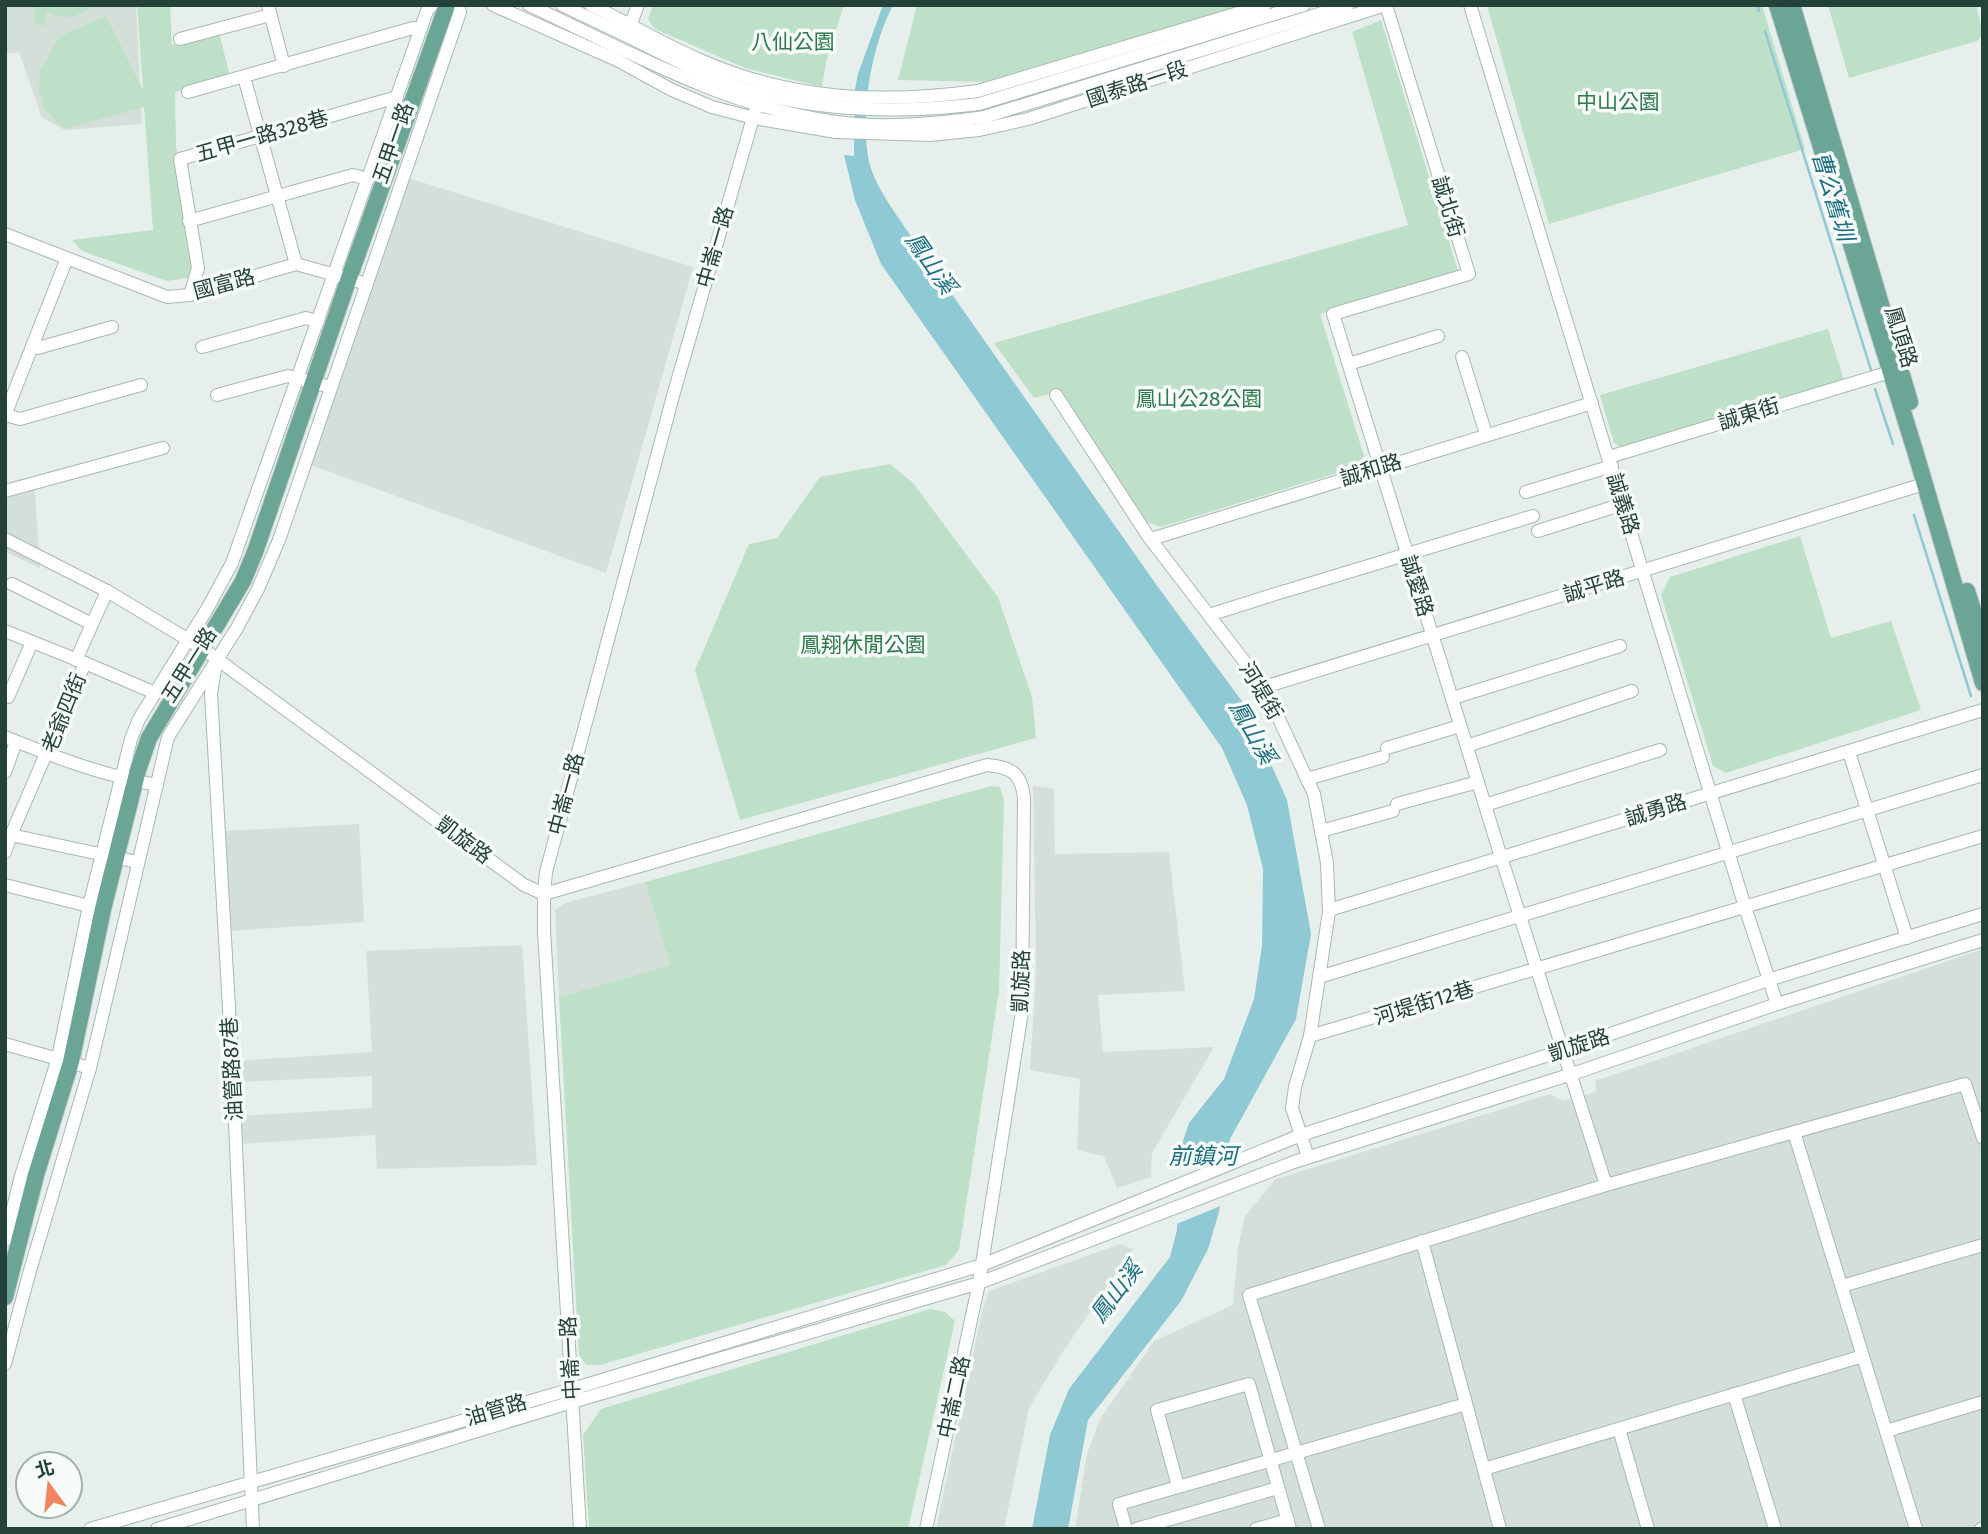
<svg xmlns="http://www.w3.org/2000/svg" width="1988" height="1534" viewBox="0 0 1988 1534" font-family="'Fira Sans','Noto Sans TC',sans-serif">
<rect width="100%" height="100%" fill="#e6efeb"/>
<g fill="#d4dfda">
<path d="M5,5h131l6,119 -77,6 -23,-12 -23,-66 -14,2z"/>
<path d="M408,178l285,89 -87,306 -295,-108z"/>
<path d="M35,490l5,78 -35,-16v-54z"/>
<path d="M1033,786l21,3 1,65 114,-2 16,139 -87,4 5,57 111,-5 -62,106 -1,24 -34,11 -13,-32 -27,-6 3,-71 -50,-9 6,-98z"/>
<path d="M359,824l5,98 -135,9 -5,-100z"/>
<path d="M645,882l25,83 -111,32 -4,-87 10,-7z"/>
<path d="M522,945l15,220 -160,4 -2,-34 -135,9 1,-28 131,-8v-32l-135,6 -1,-21 136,-9 -6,-101z"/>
<path d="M1983,949v580h-908l12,-75 13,-35 54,-78 79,-36 5,-56 7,-33 31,-37 274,-85 13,7 33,-9 -1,-11z"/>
<path d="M1120,1244l13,5 -71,104 -33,55 -25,121h-68l46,-217 7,-21z"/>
</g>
<g fill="#bfe0c8">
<path d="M34,5h59c-17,14 -28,15 -47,7v13l-12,-1z"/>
<path d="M137,5h33l2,40 47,-12 11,43 -55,16 1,53 16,120 -4,13 -21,3 -85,-30 -10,-11 81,-10 -9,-123 -80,22 -20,-21 -5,-20 2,-19 19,-33 46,-20 37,74z"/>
<path d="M653,5h191l-18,57 -4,25 -77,-19 -90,-39 -7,-10z"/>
<path d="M917,5h326l-260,77 -85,-2z"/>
<path d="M1487,5h275l43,144 -256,75z"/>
<path d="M1828,5h148l7,29 -6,7 -128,37z"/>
<path d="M1381,20l77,251 -138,43 44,142 -8,11 -195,60 -17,-6 -87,-129 -23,6 -40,-55 414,-118 -56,-193z"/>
<path d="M1828,329l16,51 -222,68 -8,-5 -14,-48z"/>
<path d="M890,464l23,19 85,114 34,100 4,41 -296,82 -45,-150 54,-126 28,-6 43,-61z"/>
<path d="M1800,536l31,102 60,-17 30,89 -195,63 -13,-7 -52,-171 9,-18z"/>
<path d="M991,786l9,1 4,13 -5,191 -40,259 -13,15 -346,100h-14l-7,-10 -20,-358 111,-32 -25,-83z"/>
<path d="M930,1309l15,3 10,9 -47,208h-319l-6,-94 18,-26z"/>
</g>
<path fill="#8ec9d4" d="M883,5h10c-22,43 -32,104 -25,152 5,27 25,52 40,75l250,355 86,117 43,96 24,134 -15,85 -66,120 -11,73 -11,37 -27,52 -93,119 -20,109h-36l18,-94 19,-46 101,-132 7,-27 2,-77 10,-30 35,-44 30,-80 8,-53 1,-77 -16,-64 -25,-57 -341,-484 -26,-64 -11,-45 10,1 1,-67 3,-15z"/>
<path fill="#e6efeb" d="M1233,1144l-10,61 -49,20 1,-55z"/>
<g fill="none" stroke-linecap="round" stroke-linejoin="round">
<g stroke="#8ec9d4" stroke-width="2.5">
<path d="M1757,5l2,6"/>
<path d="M1765,31l106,339"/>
<path d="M1875,389l18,55"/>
<path d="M1914,515l57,181"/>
</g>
<defs>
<g id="minor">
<path d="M268,5l16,61"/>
<path d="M493,5l124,55 55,30 40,17 42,11 82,14 94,3 49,-5 49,-11 357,-114"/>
<path d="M529,5c99,46 196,102 307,117 48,7 100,2 148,-5l364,-112"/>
<path d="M562,5c21,10 42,20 63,30 44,21 88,47 136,59 72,18 145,19 218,10l325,-99"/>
<path d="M591,5c37,18 72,39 109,55 90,40 182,44 278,31l287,-86"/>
<path d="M1386,5l83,269 -136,40 168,543 105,328"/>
<path d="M1470,5l275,902 32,97"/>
<path d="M628,31l10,-26"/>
<path d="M180,39l90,-24"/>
<path d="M244,77l52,187"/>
<path d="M188,92l225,-64 8,1"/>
<path d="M189,221l164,-46 15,4"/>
<path d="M5,234l162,63 23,-2 106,-31 71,20"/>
<path d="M190,295l8,-27 -18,-109 217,-62"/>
<path d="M32,346l6,2 74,-21"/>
<path d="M202,347l104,-29 12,3"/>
<path d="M1462,357l24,77"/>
<path d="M1349,364l89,-28"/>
<path d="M217,395l71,-19 43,11"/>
<path d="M1056,395l92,141 116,151 50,107 13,69 2,49 -19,124 -15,51 -3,21 16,49"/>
<path d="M5,415l62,-157"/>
<path d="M5,415l15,4 121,-34"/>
<path d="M1609,457l281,-85"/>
<path d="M5,491l158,-43"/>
<path d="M1526,492l86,-26"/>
<path d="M1538,531l85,-27"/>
<path d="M5,539l102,52 95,57 322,237 20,9 443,-129c25,2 35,9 37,34l-2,213 -43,271 -53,246"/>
<path d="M1151,539l441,-136"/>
<path d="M12,584l80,40"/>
<path d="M1289,590l244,-74"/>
<path d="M1209,615l76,-24"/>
<path d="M5,631l80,32 -74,172 -6,-1"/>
<path d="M76,660l31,-69"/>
<path d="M85,663l70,30"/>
<path d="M215,669l-4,25 22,384 20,451"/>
<path d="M1264,687l660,-203"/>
<path d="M8,697l24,-55"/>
<path d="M1453,698l167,-52"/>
<path d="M5,737c50,20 99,39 152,48"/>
<path d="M1467,746l165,-55"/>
<path d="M1387,748l73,-22"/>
<path d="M1849,752l58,186"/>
<path d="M5,772l11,-30"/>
<path d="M1307,779l76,-22"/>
<path d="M1397,804l81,-22"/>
<path d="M1485,805l175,-55"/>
<path d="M1321,831l72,-20"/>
<path d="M5,852l6,-17 126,27"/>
<path d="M5,885l92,23"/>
<path d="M1329,910l654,-200"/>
<path d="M1319,977l664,-202"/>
<path d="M1310,1036l673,-200"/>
<path d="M5,1044l85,24"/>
<path d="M1794,1132l122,397"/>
<path d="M5,1240l16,-64 37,-118 31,-152 42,-167 8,-20 68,-110 25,-46 195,-552 5,-6"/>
<path d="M1422,1241l78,288"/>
<path d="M1842,1286l141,-41"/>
<path d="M5,1364l24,-90 61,-206 78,-331 69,-109 21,-39 21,-49 181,-528 -2,-7"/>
<path d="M1734,1394l41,135"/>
<path d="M1619,1429l29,100"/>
<path d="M1886,1431l97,-29"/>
<path d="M1484,1469l379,-113"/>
<path d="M1178,1486l-21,-76 92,-26 41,145"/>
<path d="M90,1529l482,-140 410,-124 319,-130 263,-85 204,-70 215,-66"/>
<path d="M157,1529l415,-127 407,-119 315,-121 278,-88 205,-70 206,-64"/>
<path d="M580,1529l-36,-598v-37l2,-22 127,-476 90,-313"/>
<path d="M1126,1529l-7,-25 347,-100"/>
<path d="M1136,1529l142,-41"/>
<path d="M1256,1529l32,-9"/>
<path d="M1319,1529l-70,-234 357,-110 359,-101 18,54"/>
<path d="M1981,1529l2,-1"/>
</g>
<g id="major">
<path d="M1777,5l139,449 67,229"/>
<path d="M1792,5l118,397"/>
<path d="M1967,591l16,51"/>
<path d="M5,1297l31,-122 35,-113 32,-153 35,-139 11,-32 94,-157 12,-29 94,-274 98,-273"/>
</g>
</defs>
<use href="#minor" stroke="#a8b8b2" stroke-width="14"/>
<use href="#major" stroke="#c2cac8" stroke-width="18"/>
<use href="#minor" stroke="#fff" stroke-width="12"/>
<use href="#major" stroke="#6aa596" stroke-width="16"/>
</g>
<g text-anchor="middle" stroke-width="7" stroke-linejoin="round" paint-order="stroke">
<g font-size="21" fill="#2d7a4b" stroke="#f7fbf9">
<text x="793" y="49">八仙公園</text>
<text x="1618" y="109">中山公園</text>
<text x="1199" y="406">鳳山公28公園</text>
<text x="863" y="652">鳳翔休閒公園</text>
</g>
<g font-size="21" fill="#24423a" stroke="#f7fbf9">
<text transform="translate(1137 84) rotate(-18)" y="7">國泰路一段</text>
<text transform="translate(262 136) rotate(-16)" y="7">五甲一路328巷</text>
<text transform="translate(393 143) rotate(-71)" y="7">五甲一路</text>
<text transform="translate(1448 207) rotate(73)" y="7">誠北街</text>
<text transform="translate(715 247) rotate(-74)" y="7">中崙一路</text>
<text transform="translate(224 284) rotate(-15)" y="7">國富路</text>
<text transform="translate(1901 337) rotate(73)" y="7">鳳頂路</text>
<text transform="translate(1749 414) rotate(-17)" y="7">誠東街</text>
<text transform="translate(1371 470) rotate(-17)" y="7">誠和路</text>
<text transform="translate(1623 504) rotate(73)" y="7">誠義路</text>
<text transform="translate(1417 586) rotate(73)" y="7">誠愛路</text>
<text transform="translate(1594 586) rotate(-17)" y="7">誠平路</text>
<text transform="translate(189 665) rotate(-58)" y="7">五甲一路</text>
<text transform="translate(1261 691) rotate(59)" y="7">河堤街</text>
<text transform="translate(64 713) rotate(-68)" y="7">老爺四街</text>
<text transform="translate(566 794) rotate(-75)" y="7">中崙一路</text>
<text transform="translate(1656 810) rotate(-17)" y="7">誠勇路</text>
<text transform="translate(464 840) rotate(37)" y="7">凱旋路</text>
<text transform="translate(1021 981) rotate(-88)" y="7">凱旋路</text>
<text transform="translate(1424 1003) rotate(-17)" y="7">河堤街12巷</text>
<text transform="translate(1579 1045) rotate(-18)" y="7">凱旋路</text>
<text transform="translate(232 1069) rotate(-93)" y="7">油管路87巷</text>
<text transform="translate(570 1358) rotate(-93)" y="7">中崙一路</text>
<text transform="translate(954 1397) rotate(-78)" y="7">中崙二路</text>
<text transform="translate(496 1410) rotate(-16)" y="7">油管路</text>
</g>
<g font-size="23" font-style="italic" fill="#1c6f80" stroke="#f7fbf9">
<text transform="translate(1833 196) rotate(73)" y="8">曹公舊圳</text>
<text transform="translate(931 263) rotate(55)" y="8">鳳山溪</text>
<text transform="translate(1253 732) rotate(60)" y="8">鳳山溪</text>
<text x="1203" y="1164">前鎮河</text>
<text transform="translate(1116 1292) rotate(-53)" y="8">鳳山溪</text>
</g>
</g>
<rect width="1988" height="1534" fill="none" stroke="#24423a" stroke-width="14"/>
<g transform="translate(49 1485) rotate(345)"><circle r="33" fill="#f7fbf9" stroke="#a3b1ad" stroke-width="2"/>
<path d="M0-5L12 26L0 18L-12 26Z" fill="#f4845f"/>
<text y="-10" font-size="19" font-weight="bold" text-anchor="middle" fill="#24423a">北</text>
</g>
</svg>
